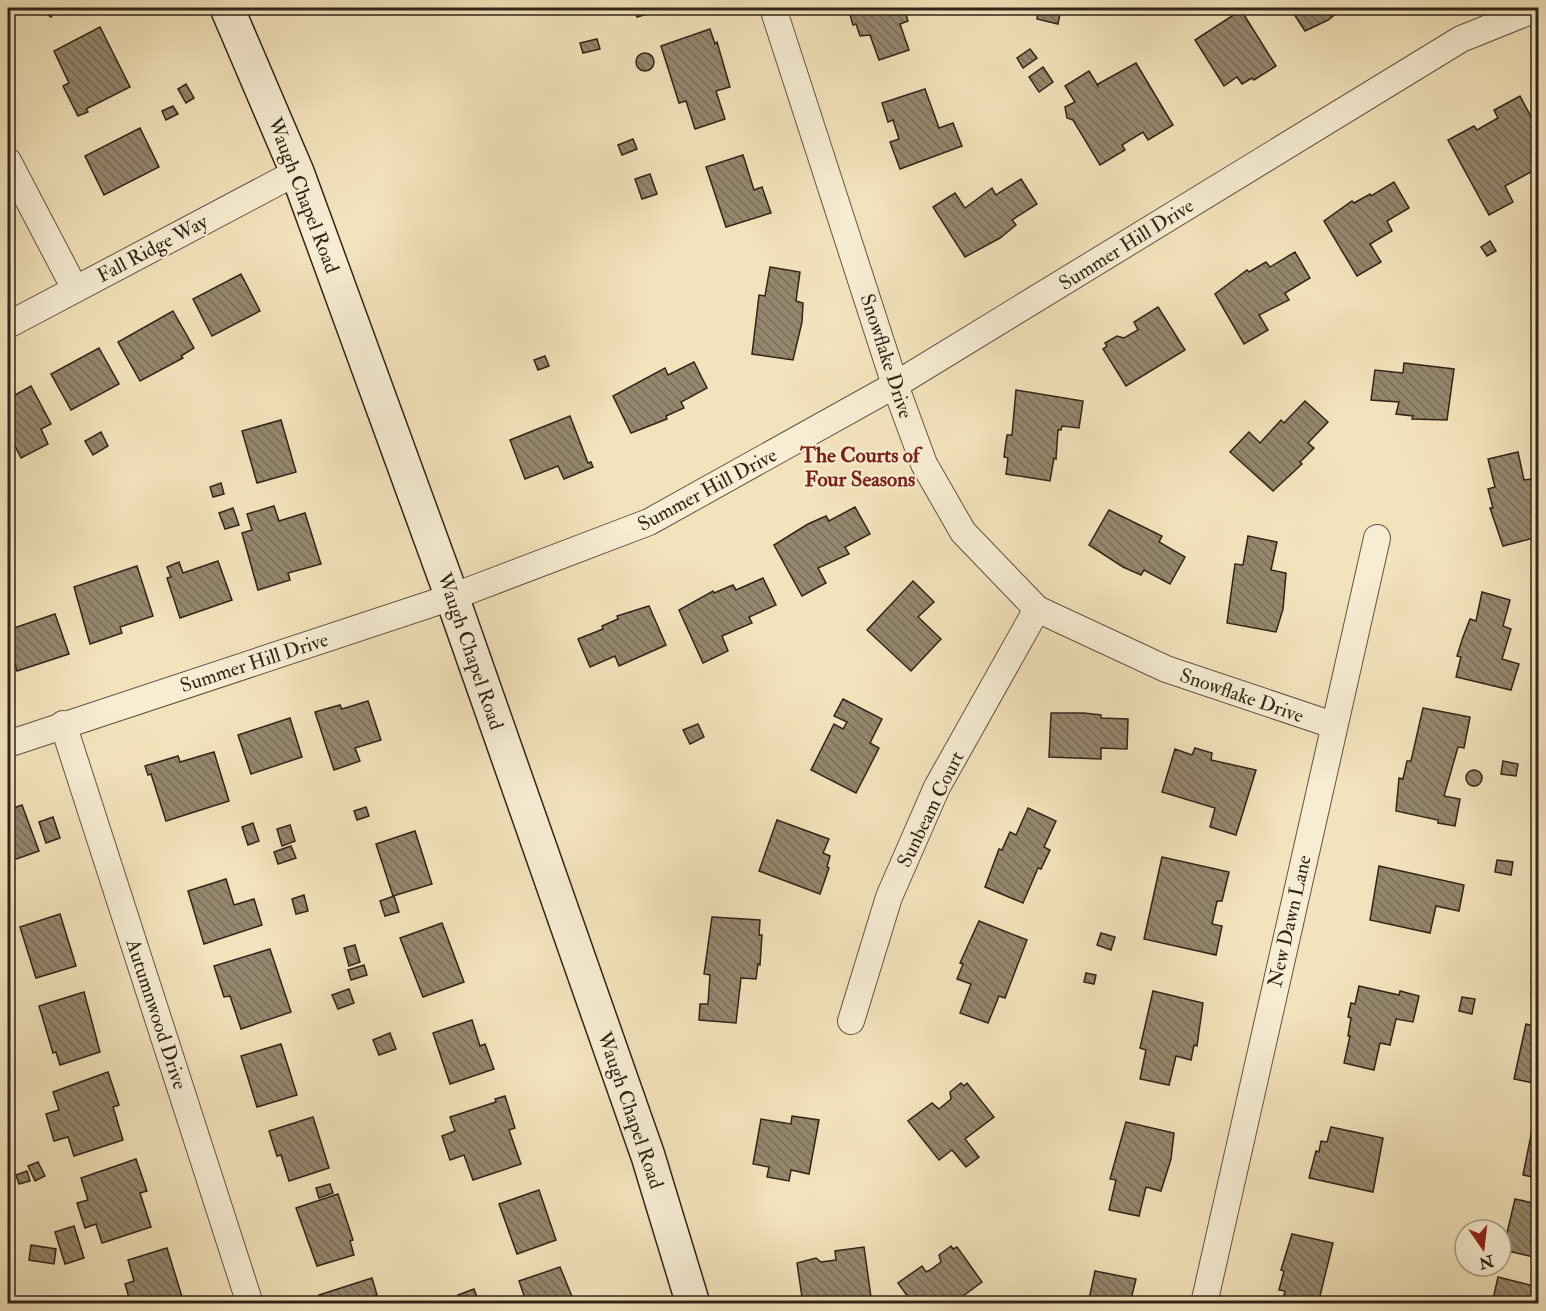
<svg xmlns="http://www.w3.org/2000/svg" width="1546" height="1311" viewBox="0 0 1546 1311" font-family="'IM FELL Double Pica',serif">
<defs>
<pattern id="building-back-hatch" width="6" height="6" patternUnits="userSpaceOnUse" patternTransform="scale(1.5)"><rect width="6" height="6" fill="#95876d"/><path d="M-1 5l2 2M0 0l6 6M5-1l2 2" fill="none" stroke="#7a6e59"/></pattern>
</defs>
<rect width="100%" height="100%" fill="#f3e3bc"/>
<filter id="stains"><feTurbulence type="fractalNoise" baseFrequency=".00333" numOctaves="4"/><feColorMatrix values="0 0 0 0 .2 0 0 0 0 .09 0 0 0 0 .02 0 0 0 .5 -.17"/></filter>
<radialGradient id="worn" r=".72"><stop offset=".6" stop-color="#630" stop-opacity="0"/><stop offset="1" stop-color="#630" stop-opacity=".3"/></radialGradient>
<g fill="url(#building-back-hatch)" stroke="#302418" stroke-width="1.5">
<path d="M38,8h20l-7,9z"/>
<path d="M634,8h34l-31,9z"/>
<path d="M848,8h56l4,13 -8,3 9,26 -30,10 -9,-25 -10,1 -4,-12 -3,1z"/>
<path d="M1039,8h22l-3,16 -21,-5z"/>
<path d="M1290,8h53l-15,12 -23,11z"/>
<path d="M1241,10l35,56 -22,14 -2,-2 -10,6 -5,-7 -13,9 -29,-46z"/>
<path d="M100,27l30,60 -44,22 2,3 -10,4 -15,-30 6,-3 -15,-32z"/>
<path d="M710,29l5,15 2,-2 13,45 -14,4 9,28 -30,10 -9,-28 -7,2 -18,-57z"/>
<path d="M597,39l3,10 -17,4 -3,-10z"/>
<path d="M1030,49l7,9 -14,10 -6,-10z"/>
<circle cx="645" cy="62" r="9"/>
<path d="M1136,63l37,62 -25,15 -5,-8 -21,13 3,5 -25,15 -27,-45 -6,-2 -2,-11 10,-5 -10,-16 24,-15 9,15v-2z"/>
<path d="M1043,67l10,15 -14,10 -10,-15z"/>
<path d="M186,84l8,14 -8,5 -8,-14z"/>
<path d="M925,89l14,39 14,-5 9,23 -62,23 -10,-27 9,-3 -6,-19 -5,2 -6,-19z"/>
<path d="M1520,96l18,34v38l-33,18 8,16 -24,13 -41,-75 26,-14 3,4 21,-12 -4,-8z"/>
<path d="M173,106l5,8 -12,6 -4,-9z"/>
<path d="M140,128l19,39 -55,28 -19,-39z"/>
<path d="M633,139l4,10 -15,6 -4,-10z"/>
<path d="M743,155l11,35 8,-3 9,26 -45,14 -20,-60z"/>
<path d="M650,174l7,20 -15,5 -7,-20z"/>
<path d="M1021,179l16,25 -25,16 4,5 -16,13 -35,19 -32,-50 22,-14 10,15 27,-20 4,7z"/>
<path d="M1394,182l15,26 -22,13 5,10 -22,13 11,18 -24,14 -33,-55 28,-20 2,2 16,-9 1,2z"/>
<path d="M1490,241l6,10 -9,5 -6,-9z"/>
<path d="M1295,252l15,26 -25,15 4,7 -30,15 9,15 -24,14 -29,-50 32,-24 2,2 17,-10 4,5z"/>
<path d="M770,267l30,5 -4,29 7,2 -1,19 -9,38 -41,-6 7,-59 6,1z"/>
<path d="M241,274l19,37 -48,25 -19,-37z"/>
<path d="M1158,307l27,43 -59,36 -23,-37 4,-3 -2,-3 12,-7 7,2 14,-8 -4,-8z"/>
<path d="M173,311l21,37 -13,8 2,2 -43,23 -22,-39z"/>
<path d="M99,348l20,36 -48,26 -20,-36z"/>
<path d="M545,356l4,10 -11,4 -4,-10z"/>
<path d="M694,362l13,26 -26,14 3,6 -18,8 1,3 -36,14 -18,-37 52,-28 3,7z"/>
<path d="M1404,363l50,6 -7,51 -35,-1 1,-3 -17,-2 3,-12 -28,-2 4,-30 28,3z"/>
<path d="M31,386l20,38 -10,5 7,15 -27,14 -6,-12 -7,4v-51z"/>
<path d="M1016,390l67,11 -4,27 -17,-2 -1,4h-3l-2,29 -2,-1 -4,23 -44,-7 2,-16 -4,-1 1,-8 2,-14h5z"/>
<path d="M1305,401l23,21 -20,21 6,5 -14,14 2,2 -29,27 -43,-39 19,-20 11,11 21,-23 3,3z"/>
<path d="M570,416l18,47 3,-1 2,5 -29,12 -6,-13 -33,13 -15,-39z"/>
<path d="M281,420l15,52 -39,11 -15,-52z"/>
<path d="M101,432l7,14 -15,9 -8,-14z"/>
<path d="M1518,452l6,28 7,-1 5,20 -3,1 2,12 3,-1v26l-35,9 -13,-38h3l-5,-19 7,-2 -7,-28z"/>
<path d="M221,483l3,11 -11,3 -3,-10z"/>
<path d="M274,506l5,15 26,-8 16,51 -33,9 2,7 -32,10 -16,-57 10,-3 -5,-16z"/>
<path d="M855,507l15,27 -25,13 4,7 -31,14 8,15 -24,13 -28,-51 34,-21 18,-8 3,5z"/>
<path d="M233,508l6,17 -14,4 -6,-16z"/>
<path d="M1109,510l53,26 -3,6 26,15 -15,27 -26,-14 -3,5 -18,-8 -34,-22z"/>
<path d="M1248,536l29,6 -6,28 15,3 -3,36 -7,23 -49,-9 8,-59 8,1z"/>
<path d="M218,561l14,39 -52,18 -13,-40 4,-1 -4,-10 12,-5 4,11z"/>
<path d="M137,566l16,50 -33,11 2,6 -32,11 -16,-57z"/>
<path d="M763,578l13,27 -27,12 3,6 -30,13 6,15 -25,12 -24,-53 34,-19 1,2 19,-8 3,5z"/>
<path d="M913,581l21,21 -16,15 23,22 -30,32 -44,-41z"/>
<path d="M1482,592l28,8 -7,26 8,3 -9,30 17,5 -8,26 -55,-13 5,-20 -4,-1 6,-19 7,-18 6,2z"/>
<path d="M649,606l17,39 -47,21 -4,-10 -25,11 -12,-28 25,-10 -1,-3 16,-7 -1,-3z"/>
<path d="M55,614l14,40 -52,17 -9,-29v-12z"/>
<path d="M843,699l39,20 -12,24 9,5 -23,45 -45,-23 23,-46 9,5 4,-7 -13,-6z"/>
<path d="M368,701l13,39 -26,8 5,13 -26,9 -19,-58 25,-7 2,4z"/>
<path d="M1423,708l47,9 -6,31 -6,-1 -14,49 16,3 -5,27 -17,-3v-3l-42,-9 3,-33 4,1 4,-18h4z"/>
<path d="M1051,713h33l17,2v3l27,1 -1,30 -26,-1v11l-52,-2z"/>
<path d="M290,718l12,39 -51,17 -13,-39z"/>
<path d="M698,724l6,13 -14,7 -7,-14z"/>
<path d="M1195,748l17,5 -1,7 45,10 -20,65 -26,-8 5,-19 -53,-16 13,-43 17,6z"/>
<path d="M214,752l15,49 -63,20 -15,-47 -3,1 -3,-9 33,-10 2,6z"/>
<path d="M1503,761l15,3 -2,12 -15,-2z"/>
<circle cx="1474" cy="778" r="8"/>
<path d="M22,805l17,46 -31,11v-52z"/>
<path d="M366,807l3,9 -12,4 -3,-9z"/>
<path d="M1028,808l28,13 -12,26 6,3 -9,19 -3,-1 -15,35 -38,-16 14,-38 3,1 8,-18 6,3z"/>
<path d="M53,817l7,21 -14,5 -7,-21z"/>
<path d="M777,820l52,19 -6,14 7,3 -3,11 2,1 -9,26 -61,-23z"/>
<path d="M253,823l6,18 -11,4 -6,-18z"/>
<path d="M290,825l5,16 -13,5 -5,-17z"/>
<path d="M415,831l17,53 -39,12 -17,-52z"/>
<path d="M291,846l5,12 -18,6 -4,-12z"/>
<path d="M1162,857l67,15 -7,29h-5l-5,23 10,2 -6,29 -72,-16z"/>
<path d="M1497,860l16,2 -2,13 -16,-3z"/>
<path d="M9,865l6,3 -3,10h-4z"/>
<path d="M1379,866l85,19 -5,26 -23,-5 -6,27 -60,-13z"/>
<path d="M226,879l8,26 20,-6 8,26 -58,19 -16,-53z"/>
<path d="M304,895l4,16 -12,3 -4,-15z"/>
<path d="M394,896l5,16 -14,4 -5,-15z"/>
<path d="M60,914l16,52 -40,12 -16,-51z"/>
<path d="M712,917l48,3 -1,15h3l-2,30 -2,-1 -2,15 -15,-1 -5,45 -37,-3 1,-16h8l2,-29 -6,-1z"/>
<path d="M979,921l48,19 -22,58 -6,-2 -11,27 -28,-10 11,-29 -14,-5 6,-15 -3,-1z"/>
<path d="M442,923l22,59 -41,15 -23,-59z"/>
<path d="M1101,933l14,4 -4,13 -14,-5z"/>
<path d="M355,945l5,17 -11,4 -5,-18z"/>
<path d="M1538,946v49l-7,-2 2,-10 -2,-1z"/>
<path d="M270,949l21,63 -50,17 -11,-33 -6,1 -10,-31z"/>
<path d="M364,965l3,10 -16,5 -3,-10z"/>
<path d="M1086,973l10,2 -2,9 -10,-2z"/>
<path d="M1359,986l40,9 1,-4 19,5 -6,26 -17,-3 -6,26 -10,-2 -6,27 -30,-7 6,-27h-2l3,-18 -3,-1 3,-14 4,1z"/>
<path d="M349,989l5,14 -16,6 -6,-14z"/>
<path d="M1153,991l50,12 -6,43 -3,-1 -3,15 -15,-4 -7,29 -29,-6 6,-29 -6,-2z"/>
<path d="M84,992l16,60 -40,13 -4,-13 -3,1 -14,-47z"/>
<path d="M1462,997l13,2 -3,15 -13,-3z"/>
<path d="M472,1020l8,26 5,-2 9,25 -44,15 -17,-51z"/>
<path d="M1526,1024l12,3v57l-24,-5z"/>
<path d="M390,1033l6,16 -17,6 -6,-15z"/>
<path d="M281,1044l16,51 -40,12 -16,-51z"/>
<path d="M108,1072l11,33 -6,2 10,33 -49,16 -6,-19 -14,4 -8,-27 13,-4 -6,-18z"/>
<path d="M8,1074l7,11 -7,5z"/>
<path d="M961,1083l3,3 3,-3 27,34 -29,22 14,18 -13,10 -14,-17 -13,10 -31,-39 24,-18 7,6 12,-10 -1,-7z"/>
<path d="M505,1096l10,32 -6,2 12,34 -48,16 -9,-25 -14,5 -8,-24 13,-5 -5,-14 46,-15 -1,-3z"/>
<path d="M792,1116l27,4 -10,54 -18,-4 -2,11 -22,-4 2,-10 -16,-3 8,-45 30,5z"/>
<path d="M313,1117l16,51 -40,13 -8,-26 -4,1 -8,-25z"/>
<path d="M1534,1120h4v58l-15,-3z"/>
<path d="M1126,1122l48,11 -3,26 -10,32 -15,-4 -7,29 -30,-6 7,-30 -6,-1z"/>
<path d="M1331,1127l52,11 -10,54 -64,-14 7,-27 3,1 2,-11 6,1z"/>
<path d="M136,1159l11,32 -7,2 11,34 -49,16 -6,-19 -11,4 -8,-25 11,-3 -7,-22z"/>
<path d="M38,1162l7,14 -10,5 -7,-15z"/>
<path d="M27,1171l3,10 -11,3 -3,-9z"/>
<path d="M330,1184l3,9 -14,5 -3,-10z"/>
<path d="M539,1190l17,50 -39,14 -18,-50z"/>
<path d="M338,1194l15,46 -3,1 4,14 -37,11 -21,-58z"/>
<path d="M1515,1199l23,5v54l-35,-8z"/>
<path d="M74,1226l10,32 -19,6 -10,-32z"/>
<path d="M1292,1234l41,9 -15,61h-36l3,-13 -6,-1 5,-19 -3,-1z"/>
<path d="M31,1245l25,4 -2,15 -25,-4z"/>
<path d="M951,1246l2,3 4,-2 25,35 -30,22h-39l-15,-21 24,-17 4,6 4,-2 11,-8 -2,-7z"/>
<path d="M864,1247l7,50 -45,7h-23l-6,-41 19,-5 5,4 15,-2 -1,-9z"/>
<path d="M167,1248l16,52 -12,4h-40l-6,-20 9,-3 -6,-21z"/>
<path d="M560,1267l15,37h-48l-8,-23z"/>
<path d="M1095,1271l41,8 -6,24 3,1h-45z"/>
<path d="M1498,1277l40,10v17h-46z"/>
<path d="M372,1278l5,17 -13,4 1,5h-43l-3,-9z"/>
<path d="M474,1289l4,11 -17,4 -3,-9z"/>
</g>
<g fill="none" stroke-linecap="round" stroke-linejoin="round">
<defs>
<g id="minor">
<path d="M773,8l122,377 29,79 39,68 74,77 129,60 167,56"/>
<path d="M8,161l67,128"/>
<path d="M8,325l289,-153"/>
<path d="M63,724l187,580"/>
<path d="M8,744l444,-147 197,-75 246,-137 566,-346 77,-31"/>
<path d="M851,1021l38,-124 48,-110 100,-178"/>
<path d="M1204,1304l173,-766"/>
</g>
<path id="secondary" d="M227,8l70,164 155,425 196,559 45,148"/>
</defs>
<use href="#minor" stroke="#615441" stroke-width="28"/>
<use href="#secondary" stroke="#302418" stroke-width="36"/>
<use href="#minor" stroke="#f7edd3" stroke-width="26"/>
<use href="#secondary" stroke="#f7edd3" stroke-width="33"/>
</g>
<g text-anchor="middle" stroke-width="4.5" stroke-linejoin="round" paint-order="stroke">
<g font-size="20" fill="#302418" stroke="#f7edd3">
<text transform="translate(304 195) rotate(69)" y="7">Waugh Chapel Road</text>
<text transform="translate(1126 244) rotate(-32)" y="7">Summer Hill Drive</text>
<text transform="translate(152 248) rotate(-28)" y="7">Fall Ridge Way</text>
<text transform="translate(887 356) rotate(72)" y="7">Snowflake Drive</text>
<text transform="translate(707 489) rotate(-28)" y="7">Summer Hill Drive</text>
<text transform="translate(471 651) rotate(71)" y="7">Waugh Chapel Road</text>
<text transform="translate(254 662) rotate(-18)" y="7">Summer Hill Drive</text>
<text transform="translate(1242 695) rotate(19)" y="7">Snowflake Drive</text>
<text transform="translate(930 809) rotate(-64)" y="7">Sunbeam Court</text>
<text transform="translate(1289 921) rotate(-77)" y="7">New Dawn Lane</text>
<text transform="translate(157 1014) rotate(72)" y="7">Autumnwood Drive</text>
<text transform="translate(631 1110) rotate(71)" y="7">Waugh Chapel Road</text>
</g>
<g font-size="21" font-weight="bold" fill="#7a1f14" stroke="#f7edd3">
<text x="860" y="462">The Courts of<tspan x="860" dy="24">Four Seasons</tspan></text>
</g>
</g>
<rect width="1546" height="1311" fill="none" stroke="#f3e3bc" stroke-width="30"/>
<rect x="9" y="9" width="1528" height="1293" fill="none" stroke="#302418" stroke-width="3"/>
<rect x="15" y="15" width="1516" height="1281" fill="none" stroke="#302418" stroke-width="1.5"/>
<g transform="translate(1483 1248) rotate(166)"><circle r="28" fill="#f7edd3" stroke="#a79d88" stroke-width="1.5"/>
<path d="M0-4.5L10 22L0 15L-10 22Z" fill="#8f2418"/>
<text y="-9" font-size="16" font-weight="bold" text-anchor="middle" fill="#302418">N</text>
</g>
<rect width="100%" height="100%" filter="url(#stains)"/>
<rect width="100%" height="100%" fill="url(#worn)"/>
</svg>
